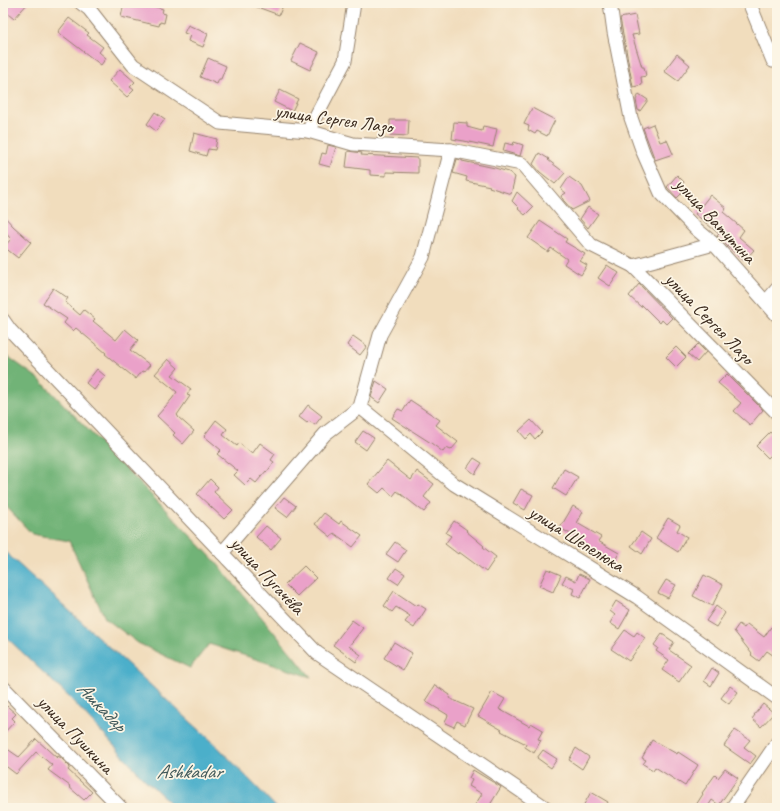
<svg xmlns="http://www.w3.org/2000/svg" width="780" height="811" viewBox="0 0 780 811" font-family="Caveat,sans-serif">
<rect width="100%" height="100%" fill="#fcf5e5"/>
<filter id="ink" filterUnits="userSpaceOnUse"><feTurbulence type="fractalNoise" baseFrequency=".025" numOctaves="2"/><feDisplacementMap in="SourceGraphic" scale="8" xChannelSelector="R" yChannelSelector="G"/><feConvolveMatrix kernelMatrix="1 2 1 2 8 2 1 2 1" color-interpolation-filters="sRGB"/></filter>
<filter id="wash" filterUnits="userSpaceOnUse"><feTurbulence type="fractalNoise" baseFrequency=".012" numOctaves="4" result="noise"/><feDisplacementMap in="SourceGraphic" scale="16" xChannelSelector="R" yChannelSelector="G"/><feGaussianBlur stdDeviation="0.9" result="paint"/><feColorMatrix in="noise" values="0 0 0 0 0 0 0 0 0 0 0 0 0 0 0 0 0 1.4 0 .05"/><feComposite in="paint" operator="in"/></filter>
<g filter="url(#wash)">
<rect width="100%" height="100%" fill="#f1ddbd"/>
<path fill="#71b377" stroke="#566e4a" d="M3,353l36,26 176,182 96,116 -102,-33 -19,24 -52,-25 -33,-25 -36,-77 -37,-7 -29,-31z"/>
<path fill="#4bafca" stroke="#436c74" d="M3,550l212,194 62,64h-105l-6,-9 -24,-22 -13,-15 -59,-64 -67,-64z"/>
<g id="blocks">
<g fill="#eaa1c9">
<path d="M6,3h22l-14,16 -11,-9v-4z"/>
<path d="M124,3h10l15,4v-2l14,4 -1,4 4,1 -2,9 -4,-1 -1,4 -38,-9z"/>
<path d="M249,3h35l-5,12 -30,-11z"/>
<path d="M635,15l4,19 -7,1 10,32h2l2,9 -5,1 1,8 -9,2 -13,-69z"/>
<path d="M69,18l20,15 -2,2 16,12 -4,5 7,6 -5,7 -43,-33z"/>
<path d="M188,25l20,9 -5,13 -15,-6 2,-6 -6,-2z"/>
<path d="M300,43l19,9 -9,18 -19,-9z"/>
<path d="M677,54l13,11 -12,16 -14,-10z"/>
<path d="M208,58l18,8 -5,13h-2l-2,5 -17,-7z"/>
<path d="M120,69l15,13 -5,5 4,3 -7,7 -18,-16z"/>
<path d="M280,90l18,9 -6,12 -18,-9z"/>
<path d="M639,94l9,6 -8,11 -2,-1 -2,-10z"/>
<path d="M532,108l23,12 -8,16 -10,-5 -2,3 -7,-4 1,-4 -5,-2z"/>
<path d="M155,112l10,7 -9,12 -9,-7z"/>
<path d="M390,120h19l-1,16 -18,-1z"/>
<path d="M454,122l13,1v4l15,4 1,-5 14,3 -4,18 -29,-6 -12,-2z"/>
<path d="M653,124l7,18 7,-2 6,14 -18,6 -12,-32z"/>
<path d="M194,133l23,6 -2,11 -7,-1 -2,7 -16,-5z"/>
<path d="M514,142l9,3 -3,11 -17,-5 2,-8 8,2z"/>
<path d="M328,145l8,2 -6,20 -11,-3 3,-11 4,1z"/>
<path d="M348,151l14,2 -1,2 57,3v15l-32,-1v4l-16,-1v-5l-24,-3z"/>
<path d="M539,153l10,6 -1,1 17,13 -10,11 -15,-12 -7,-8z"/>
<path d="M457,159l5,1v1l33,7 14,4 6,5 -4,17 -22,-7 1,-1 -24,-5 1,-4 -14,-4z"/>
<path d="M677,175l7,7 -2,3 4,4 -9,9 -10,-11z"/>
<path d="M569,177l13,9 8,15 -18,9 -8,-9 -3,-5 5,-3 -5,-4z"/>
<path d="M517,192l16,15 -8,8 -7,-6 1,-1 -7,-7z"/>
<path d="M710,195l16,13 -3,4 21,18 -5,7 15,13 -10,11 -17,-15 -10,-10 2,-2 -24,-20z"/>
<path d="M588,207l10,7 -10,14 -8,-9z"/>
<path d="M3,215l10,11 18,16 -13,16 -14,-11 7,-8 -8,-9z"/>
<path d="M540,221l27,18 -2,3 20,12 -5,7 7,4 -6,10 -17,-11 3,-5 -16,-11 -3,4 -20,-14z"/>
<path d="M607,265l12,8 -9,13 -12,-8z"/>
<path d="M639,284l33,34 -6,6 -4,-4 -2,3 -18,-18 -1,2 -12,-11z"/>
<path d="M53,288l15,10 -3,4 15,13 4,-5 11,9 -2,2 23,19 9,-11 13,11 -8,10 20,15 -6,7 -2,-1 -6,8 -31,-25 1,-1 -30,-25 -3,3 -9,-8 3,-4 -24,-16z"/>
<path d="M353,336l14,10 -7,9 -13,-10z"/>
<path d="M698,344l8,8 -9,10 -9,-8z"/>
<path d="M676,347l10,10 -10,10 -10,-10z"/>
<path d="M168,359l10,9 -6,7 19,14 -4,6 3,1 -13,19 1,1v1l16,14 -11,13 -10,-9 2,-2 -18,-17 15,-17 5,-7 -22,-18z"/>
<path d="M97,369l8,7 -11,14 -8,-7z"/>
<path d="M727,374l36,36 -13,15 -16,-14 7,-8 -23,-20z"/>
<path d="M376,381l12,8 -9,14 -8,-6z"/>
<path d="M410,400l30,20 -4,5 22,17 -7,8 -5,-2 -3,4 -12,-9 -39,-25 6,-9 5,2z"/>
<path d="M308,405l14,11 -7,9 -6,-4 -2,2 -8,-6z"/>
<path d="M216,420l11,9 -4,6 14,11 2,-3 13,11 8,-11 15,11 -4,6 3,2 -7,10 -1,-1 -10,12 -5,-4 -6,6 -11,-10 4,-4 -21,-17 4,-4 -17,-14z"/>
<path d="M531,420l11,12 -7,7 -4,-5 -5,5 -7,-8z"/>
<path d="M363,431l11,7 -8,12 -11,-8z"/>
<path d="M770,432l7,7v3l-4,4 4,3 -9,9 -12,-12z"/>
<path d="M474,458l8,5 -7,11 -8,-6z"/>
<path d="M387,461l24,19 6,-9 17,13 -10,13 7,6 -7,9 -27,-21 -4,5 -9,-8 -5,5 -11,-9z"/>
<path d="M564,469l14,8 -12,19 -13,-8z"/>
<path d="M210,479l8,8 -4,5 19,18 -9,9 -27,-25z"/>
<path d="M521,489l12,6 -8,15 -12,-7z"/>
<path d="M284,497l12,9 -9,11 -12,-9z"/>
<path d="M573,506l10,6 -6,11 24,14 -3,4 21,12 -7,13 -9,-5 2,-3 -26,-16 2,-2 -21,-12z"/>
<path d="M324,513l15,11 2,-3 21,15 -9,11 -19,-14 -3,4 -16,-13z"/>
<path d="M668,518l12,7 -3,6 10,6 -9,15 -22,-14z"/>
<path d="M454,521l13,9 -1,1 18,15 -1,1 13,10 -10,15 -27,-20 -1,2 -13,-10 6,-8 -5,-3z"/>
<path d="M266,526l15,12 -10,12 -15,-13z"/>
<path d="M641,532l10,7 -9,15 -11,-8z"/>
<path d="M395,542l11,8 -8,12 -12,-8z"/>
<path d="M304,566l12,12 -19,18 -12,-12z"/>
<path d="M396,568l9,6 -7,10 -9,-6z"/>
<path d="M547,569l14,6 -8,17 -14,-6z"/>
<path d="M579,574l11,5 -10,19 -8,-4 2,-5 -12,-6 4,-7 10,5z"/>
<path d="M704,575l19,10 -11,21 -19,-10z"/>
<path d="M666,580l10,5 -8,13 -10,-5z"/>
<path d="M394,591l22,15 2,-2 8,5 -12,19 -9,-6 5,-6 -14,-9 -4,5 -8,-6z"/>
<path d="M616,601l14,9 -11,19 -9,-6 5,-8 -5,-4z"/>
<path d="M716,606l9,7 -9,14 -10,-6z"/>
<path d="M352,620l11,8 -14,18 12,9 -5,7 -23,-17z"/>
<path d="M739,624l5,4 3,-4 17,13 7,-10 6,4v27l-10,-7 -8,10 -8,-6 1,-1 -18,-23z"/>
<path d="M625,630l9,6 3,-4 8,6 -16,23 -18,-12z"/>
<path d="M662,634l12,8 -5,8 22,15 -12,17 -17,-12 7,-10 -13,-9 2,-3 -4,-3z"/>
<path d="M394,642l18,11 -9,17 -19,-12z"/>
<path d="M712,668l7,5 -8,13 -7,-5z"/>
<path d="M435,685l15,10 -1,3 24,11 -8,16 -8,-4 -3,6 -9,-4 3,-8 -23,-14z"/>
<path d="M730,686l8,6 -9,12 -8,-6z"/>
<path d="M492,692l13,7 -6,10 30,17 2,-3 12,7 -5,9 3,1 -7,13 -9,-6 1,-3 -25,-13 1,-1 -24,-14z"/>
<path d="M763,704l11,9 -13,14 -9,-8 3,-4h-1z"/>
<path d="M7,706l9,8 -4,4 3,3 -12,13v-25l1,1z"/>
<path d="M735,730l15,10 -6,7 12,9 -6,8 -26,-18z"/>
<path d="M36,739l21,19 1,-2 3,2 9,9 -2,3 24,22 -8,8 -15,-13 1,-1 -22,-16 4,-5 -16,-13 -20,22 -13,-10v-18l16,11z"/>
<path d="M652,740l25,14 1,-2 20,13 -13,21 -30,-19 -2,3 -10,-6 3,-4 -4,-2z"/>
<path d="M576,748l13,9 -7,12 -13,-9z"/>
<path d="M543,750l14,9 -6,9 -14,-10z"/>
<path d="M725,769l13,9 -19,27 -7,-5 -5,8h-13l9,-14 -1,-1 13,-18 3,3z"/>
<path d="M473,770l28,17 -13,21h-15l9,-14 -13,-8 3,-6 -3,-2z"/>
<path d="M591,792l17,10 -3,6h-23z"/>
</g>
</g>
</g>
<g filter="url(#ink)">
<use href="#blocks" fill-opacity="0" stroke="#96846e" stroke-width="1"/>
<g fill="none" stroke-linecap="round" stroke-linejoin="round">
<defs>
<g id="minor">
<path d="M81,3l8,6 44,56 87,58 88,8 45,13 98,6 71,14 69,81 42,21 81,-22"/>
<path d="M610,3l4,29 17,86 12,34 18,41 34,35 19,16 63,71"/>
<path d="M750,3l1,4 22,54"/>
<path d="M308,131l37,-70 9,-58"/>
<path d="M633,266l144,147"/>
<path d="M766,302l11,-13"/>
<path d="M3,320l7,10 307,323 229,155"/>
<path d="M360,407l94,77 183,113 140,101"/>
<path d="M222,553l103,-119 35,-27 20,-72 43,-78 28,-107"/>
<path d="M3,687l118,121"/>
<path d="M732,808l45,-65"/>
</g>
</defs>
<use href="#minor" stroke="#96846e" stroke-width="15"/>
<use href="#minor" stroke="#fff" stroke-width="13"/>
</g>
</g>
<g text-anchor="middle" stroke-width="3.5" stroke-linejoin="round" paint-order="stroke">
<g font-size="19" fill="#3b2a1e" stroke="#fcf5e5">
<text transform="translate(334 118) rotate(8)" y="7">улица Сергея Лазо</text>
<text transform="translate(716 220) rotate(47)" y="7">улица Ватутина</text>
<text transform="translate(710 318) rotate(46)" y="7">улица Сергея Лазо</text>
<text transform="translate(577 538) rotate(32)" y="7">улица Шепелюка</text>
<text transform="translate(268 575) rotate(47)" y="7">улица Пугачёва</text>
<text transform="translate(76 734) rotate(46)" y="7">улица Пушкина</text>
</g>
<g font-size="20" font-style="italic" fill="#41595a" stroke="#fcf5e5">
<text transform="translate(102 706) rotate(46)" y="7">Ашкадар</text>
<text x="189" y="778">Ashkadar</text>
</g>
</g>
<rect width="780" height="811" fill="none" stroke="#fcf5e5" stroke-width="16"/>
</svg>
